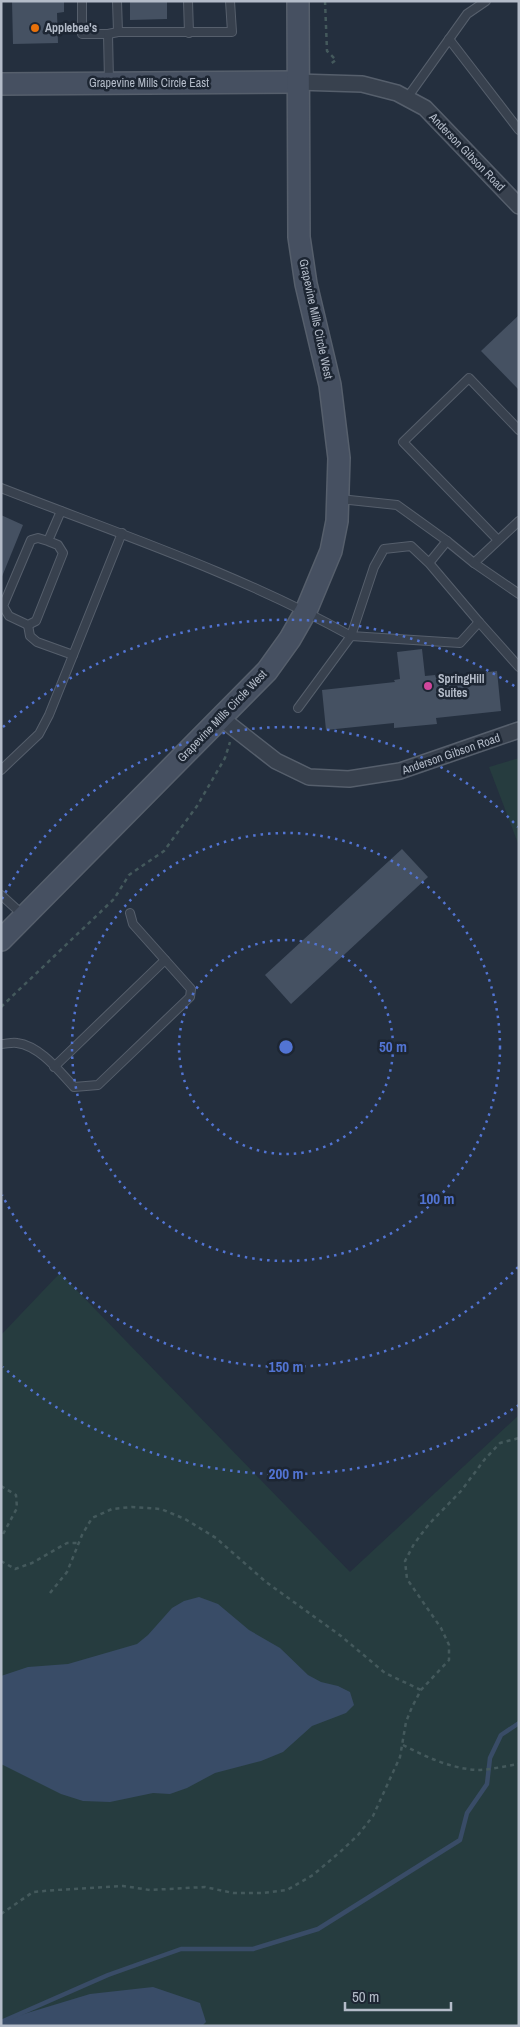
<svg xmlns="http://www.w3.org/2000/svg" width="520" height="2027" viewBox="0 0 520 2027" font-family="'Archivo Narrow',sans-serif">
<rect width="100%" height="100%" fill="#242f3e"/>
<g fill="#263c3f">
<path d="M519,758v88l-30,-79z"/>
<path d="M60,1273l290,299 169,-157v611h-518v-691z"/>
</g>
<g fill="#394c67">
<path d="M199,1597l19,7 31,26 31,18 28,27 13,7 17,4 12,6 4,13 -8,8 -34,13 -29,26 -22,9 -46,12 -28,15 -17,6 -17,-1 -43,9 -27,-1 -22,-7 -60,-30v-88l27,-9 40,-3 69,-20 11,-9 24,-27 12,-7z"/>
<path d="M153,1987l47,16 6,19 -4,4h-201v-2l13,-7 76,-23z"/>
</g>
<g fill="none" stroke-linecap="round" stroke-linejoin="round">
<path stroke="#394c67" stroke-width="4.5" d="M1,2022l107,-47 73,-26h72l65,-20 142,-89 7,-27 20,-29 3,-26 11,-23 18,-12"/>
</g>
<g fill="#455162">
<path d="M12,1h52v11l-7,1 1,30 -45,1z"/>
<path d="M130,1h37v18l-37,1z"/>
<path d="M519,315v75l-38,-39z"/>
<path d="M1,515l22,10 -22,54z"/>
<path d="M422,649l3,27 10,-1 1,3 61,-7 4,40 -65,7 1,6 -43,4v-5l-68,7 -4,-40 73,-8 -1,-2 6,-1 -3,-27z"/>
<path d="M402,849l26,28 -137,127 -26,-29z"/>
</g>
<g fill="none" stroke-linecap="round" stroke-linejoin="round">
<defs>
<g id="lane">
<path d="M82,1v33h26l1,47"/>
<path d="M117,1l1,31"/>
<path d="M188,1l1,32"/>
<path d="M108,34l10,-2h114l-2,-31"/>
<path d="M449,39l70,91"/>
<path d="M407,98l60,-84 19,-13"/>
<path d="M1,488c118,46 239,86 350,148l-53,72"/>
<path d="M340,499l57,6 50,36 -18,22 -18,-17 -27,3 -10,18 -23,69 109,7 19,-21 -50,-59"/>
<path d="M498,540l-95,-98 66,-64 50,52"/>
<path d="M48,541l-10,-3 -7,2 -28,66 6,10 19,9 8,-4 27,-68 -5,-8 -10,-4 13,-30"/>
<path d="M447,541l27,22 45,-42"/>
<path d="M474,563l45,31"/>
<path d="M479,622l40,45"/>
<path d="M28,625l2,11 7,6 36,13"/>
<path d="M1,770l38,-36 10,-19 73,-182"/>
<path d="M1,895l22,20"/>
<path d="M1,1044c5,0 11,-2 16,-1 23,3 42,28 57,44l24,-2 92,-88 1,-8 -58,-65 -3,-11"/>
<path d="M54,1067l111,-107"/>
</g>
<g id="street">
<path d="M297,82l65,2 35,9 28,15 94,98"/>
<path d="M221,718l55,43 33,16 40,2 51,-8 119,-41"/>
</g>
<g id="secondary">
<path d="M1,84l296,-2"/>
<path d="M1,940l266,-269 23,-32 16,-28 25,-60 6,-30 2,-63 -9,-73 -24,-101 -7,-47 -1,-236"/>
</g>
</defs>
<use href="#lane" stroke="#565f6c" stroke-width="10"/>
<use href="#street" stroke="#565f6c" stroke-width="18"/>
<use href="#secondary" stroke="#565f6c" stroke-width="24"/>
<g stroke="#44595c" stroke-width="2.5" stroke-dasharray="4 4" stroke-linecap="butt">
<path d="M325,1l2,50 9,9 -7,5"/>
<path d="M1,1007l113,-108 15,-24 35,-24 33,-45 28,-48 5,-16"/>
<path d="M1,1486l15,9 1,13 -16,30"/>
<path d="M1,1561l14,8 17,-6 35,-20h12"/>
<path d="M50,1593l17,-21 15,-37 10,-17 20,-9 20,-2 29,2 24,10 31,19 50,44 75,54 44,37 36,17"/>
<path d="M403,1745c23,12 47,23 73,25 14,0 29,-4 43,-6"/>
<path d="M1,1914l32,-22 23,-2 67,-4 27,4 55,-3 28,6h29l25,-3 26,-15 27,-23 18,-17 15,-19 27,-59 6,-35 6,-15 9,-17 28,-30v-15l-8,-17 -34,-49 -2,-18 9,-17 15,-20 32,-33 24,-32 15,-16 19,-5"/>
</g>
<use href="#lane" stroke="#38414e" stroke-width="8"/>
<use href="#street" stroke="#38414e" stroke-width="15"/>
<use href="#secondary" stroke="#465061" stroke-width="21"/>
</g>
<g fill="none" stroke="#5274d3" stroke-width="2.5" stroke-dasharray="2.5 5">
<circle cx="286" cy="1047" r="107"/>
<circle cx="286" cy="1047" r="214"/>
<path d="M518 1267A320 320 0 0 1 2 1195M2 899A320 320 0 0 1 518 827"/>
<path d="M519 1405A427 427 0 0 1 3 1367M3 727A427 427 0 0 1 519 689"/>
</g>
<circle fill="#e8710a" stroke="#1d2633" stroke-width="2" cx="35" cy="28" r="5"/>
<circle fill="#d1479c" stroke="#1d2633" stroke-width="2" cx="428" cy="686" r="5"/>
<g text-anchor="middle" stroke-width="5" stroke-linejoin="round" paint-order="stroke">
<g font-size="12" font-weight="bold" fill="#b4bcc9" stroke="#1d2633" text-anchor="start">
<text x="45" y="32">Applebee's</text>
<text x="438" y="683">SpringHill<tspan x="438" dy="14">Suites</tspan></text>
</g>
<g font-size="12" fill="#b4bcc9" stroke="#1d2633">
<text x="149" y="87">Grapevine Mills Circle East</text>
<text transform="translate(467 152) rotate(46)" y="4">Anderson Gibson Road</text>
<text transform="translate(316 319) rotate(78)" y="4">Grapevine Mills Circle West</text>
<text transform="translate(222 716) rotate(-46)" y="4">Grapevine Mills Circle West</text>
<text transform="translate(451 754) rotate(-19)" y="4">Anderson Gibson Road</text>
</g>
</g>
<circle cx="286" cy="1047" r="8" fill="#5274d3" stroke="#1d2633" stroke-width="2.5"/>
<g font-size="15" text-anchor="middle" font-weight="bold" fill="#5274d3" stroke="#1d2633" stroke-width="5" stroke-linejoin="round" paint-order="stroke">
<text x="393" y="1052">50 m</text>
<text x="437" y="1204">100 m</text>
<text x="286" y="1372">150 m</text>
<text x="286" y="1479">200 m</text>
</g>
<rect width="520" height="2027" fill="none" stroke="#b4bcc9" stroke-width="5"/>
<path d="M345 2002v8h106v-8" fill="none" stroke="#b4bcc9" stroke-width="2.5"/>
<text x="352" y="2002" font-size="15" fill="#b4bcc9" stroke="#1d2633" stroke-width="4" paint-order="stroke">50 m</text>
</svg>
